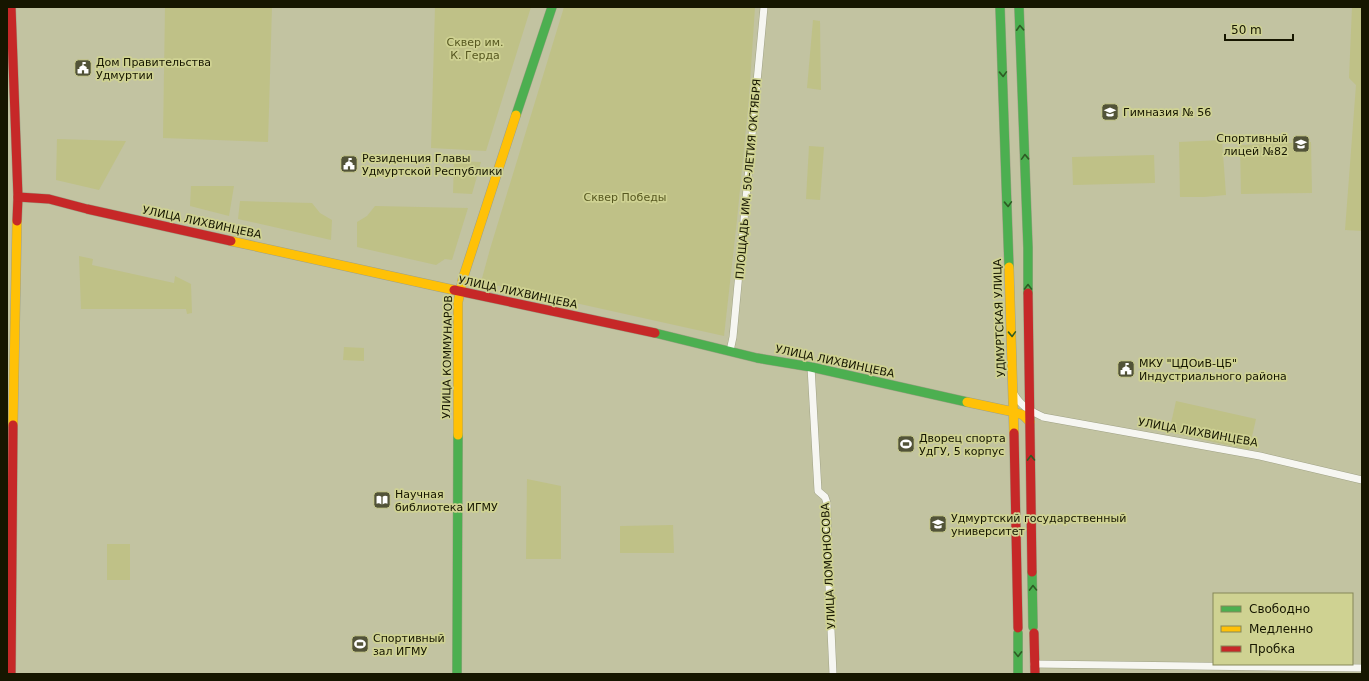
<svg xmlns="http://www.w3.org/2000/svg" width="1369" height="681" viewBox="0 0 1369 681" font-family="'DejaVu Sans',sans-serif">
<rect width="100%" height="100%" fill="#c2c3a1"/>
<g fill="#bfc187">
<path d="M165,7h107l-4,135 -105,-4z"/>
<path d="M435,7h96l-45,144 -55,-3z"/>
<path d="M564,7h191l-6,91 -12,122 -13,116 -243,-54 9,-33z"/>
<path d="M1352,7h10v224l-17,-1 11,-145 -7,-7z"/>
<path d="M813,20l7,1 1,69 -14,-2z"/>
<path d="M57,139l69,2 -27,49 -43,-10z"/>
<path d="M1222,140l4,55 -22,2h-24l-1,-55z"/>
<path d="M1311,142l1,51 -71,1 -1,-49z"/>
<path d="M809,146l15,1 -4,53 -14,-1z"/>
<path d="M1154,155l1,28 -82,2 -1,-28z"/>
<path d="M454,161l27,1 -9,32 -19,-1z"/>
<path d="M191,186h43l-5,30 -39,-10z"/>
<path d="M240,201l72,2 8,10 12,7 -1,20 -93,-21z"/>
<path d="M375,206l93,2 -16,52 -7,-1 -9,6 -79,-18v-25l10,-6z"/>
<path d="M79,256l14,3 -1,6 82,18 1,-7 16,8 1,29 -5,1 -1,-5h-105z"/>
<path d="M344,347l20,1v13l-21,-1z"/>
<path d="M1176,401l80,18 -7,31 -80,-18z"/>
<path d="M527,479l34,7v73h-35z"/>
<path d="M673,525l1,28h-54v-27z"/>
<rect x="107" y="544" width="23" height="36"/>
</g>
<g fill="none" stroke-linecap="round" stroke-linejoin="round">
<defs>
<g id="street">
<path d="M730,351l3,-14 31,-330"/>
<path d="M811,367l7,124 7,6 2,6 1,61 5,110"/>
<path d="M1014,394c8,13 15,16 29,23l217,39 102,24"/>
<path d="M1034,664l328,4"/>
</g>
<g id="fast">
<path d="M1000,7l9,260"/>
<path d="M1019,7l9,241v45"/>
<path d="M516,115l36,-108"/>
<path d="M655,333l102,25 54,9 156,35"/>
<path d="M1032,572l1,55"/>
<path d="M1018,633v41"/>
<path d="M457,674l1,-239"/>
</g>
<g id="slow">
<path d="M231,241l223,49"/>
<path d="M1009,267l5,166"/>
<path d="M967,402l47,10 9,3 7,7"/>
<path d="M13,425l4,-204"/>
<path d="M458,435v-133l5,-24 53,-163"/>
</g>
<g id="jam">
<path d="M11,7l7,190 -1,24"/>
<path d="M18,197l31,2 38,10 144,32"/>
<path d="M454,290l201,43"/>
<path d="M1028,293l4,279"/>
<path d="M1014,433l4,195"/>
<path d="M1034,633l1,41"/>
<path d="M11,674l2,-249"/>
</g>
</defs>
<use href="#street" stroke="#9fa185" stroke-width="8"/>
<use href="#fast" stroke="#9fa185" stroke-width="10"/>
<use href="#slow" stroke="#9fa185" stroke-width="10"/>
<use href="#jam" stroke="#9fa185" stroke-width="10"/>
<use href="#street" stroke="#f6f6f1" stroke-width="7"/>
<use href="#fast" stroke="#4caf50" stroke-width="9"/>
<use href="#slow" stroke="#ffc107" stroke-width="9"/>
<use href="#jam" stroke="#c62828" stroke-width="9"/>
</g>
<defs><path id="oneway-chevron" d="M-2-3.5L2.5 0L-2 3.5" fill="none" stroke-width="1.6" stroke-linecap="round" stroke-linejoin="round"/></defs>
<g stroke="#2e5b24">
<use href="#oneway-chevron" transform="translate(1020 28) rotate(-93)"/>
<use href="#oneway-chevron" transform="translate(1003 74) rotate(88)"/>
<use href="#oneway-chevron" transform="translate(1025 157) rotate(-92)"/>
<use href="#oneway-chevron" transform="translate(1008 204) rotate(88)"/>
<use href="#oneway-chevron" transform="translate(1028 287) rotate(-90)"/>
<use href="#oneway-chevron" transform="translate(1012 334) rotate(88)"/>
<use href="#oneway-chevron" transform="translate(1031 458) rotate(-91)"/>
<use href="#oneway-chevron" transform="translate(1033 588) rotate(-91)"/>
<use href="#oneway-chevron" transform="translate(1018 654) rotate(89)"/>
</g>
<defs>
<symbol id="civic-square" viewBox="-11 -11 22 22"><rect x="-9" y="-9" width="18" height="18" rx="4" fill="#525338" stroke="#cfd292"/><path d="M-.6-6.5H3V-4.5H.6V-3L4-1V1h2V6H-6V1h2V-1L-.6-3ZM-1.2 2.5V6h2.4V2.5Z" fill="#fff"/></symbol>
<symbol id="school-square" viewBox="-11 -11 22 22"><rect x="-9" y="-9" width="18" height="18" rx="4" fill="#525338" stroke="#cfd292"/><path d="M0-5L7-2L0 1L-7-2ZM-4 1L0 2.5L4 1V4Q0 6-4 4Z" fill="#fff"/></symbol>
<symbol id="stadium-square" viewBox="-11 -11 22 22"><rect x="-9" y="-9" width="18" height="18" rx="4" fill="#525338" stroke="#cfd292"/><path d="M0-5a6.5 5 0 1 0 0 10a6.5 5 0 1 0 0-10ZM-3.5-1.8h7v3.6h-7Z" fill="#fff"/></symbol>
<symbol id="library-square" viewBox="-11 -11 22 22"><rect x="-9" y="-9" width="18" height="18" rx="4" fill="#525338" stroke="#cfd292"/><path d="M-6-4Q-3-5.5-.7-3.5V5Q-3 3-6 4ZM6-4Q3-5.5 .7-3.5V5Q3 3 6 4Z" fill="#fff"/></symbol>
<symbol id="university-square" viewBox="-11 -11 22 22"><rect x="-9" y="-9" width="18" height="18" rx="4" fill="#525338" stroke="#cfd292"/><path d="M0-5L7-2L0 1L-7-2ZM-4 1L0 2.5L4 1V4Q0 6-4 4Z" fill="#fff"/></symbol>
</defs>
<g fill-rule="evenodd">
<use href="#civic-square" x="73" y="58" width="20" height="20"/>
<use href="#school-square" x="1100" y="102" width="20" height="20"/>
<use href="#school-square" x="1291" y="134" width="20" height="20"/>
<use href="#civic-square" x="339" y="154" width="20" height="20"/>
<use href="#civic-square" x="1116" y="359" width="20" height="20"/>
<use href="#stadium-square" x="896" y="434" width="20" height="20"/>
<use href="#library-square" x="372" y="490" width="20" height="20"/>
<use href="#university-square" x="928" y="514" width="20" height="20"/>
<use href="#stadium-square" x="350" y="634" width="20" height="20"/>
</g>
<g text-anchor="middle" stroke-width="3.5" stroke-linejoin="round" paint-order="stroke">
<g font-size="11" fill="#575820" stroke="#cfd292">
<text x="475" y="46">Сквер им.<tspan x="475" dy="13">К. Герда</tspan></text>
<text x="625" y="201">Сквер Победы</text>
</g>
<g font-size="11" fill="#161600" stroke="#cfd292" text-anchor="start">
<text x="96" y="66">Дом Правительства<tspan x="96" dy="13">Удмуртии</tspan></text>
<text x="1123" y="116">Гимназия № 56</text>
<text x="1288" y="142" text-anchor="end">Спортивный<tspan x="1288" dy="13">лицей №82</tspan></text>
<text x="362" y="162">Резиденция Главы<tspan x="362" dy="13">Удмуртской Республики</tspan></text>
<text x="1139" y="367">МКУ "ЦДОиВ-ЦБ"<tspan x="1139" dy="13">Индустриального района</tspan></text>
<text x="919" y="442">Дворец спорта<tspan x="919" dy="13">УдГУ, 5 корпус</tspan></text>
<text x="395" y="498">Научная<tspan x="395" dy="13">библиотека ИГМУ</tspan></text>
<text x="951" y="522">Удмуртский государственный<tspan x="951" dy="13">университет</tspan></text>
<text x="373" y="642">Спортивный<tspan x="373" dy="13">зал ИГМУ</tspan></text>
</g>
<g font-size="11" fill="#161600" stroke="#cfd292">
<text transform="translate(748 179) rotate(-85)" y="4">ПЛОЩАДЬ ИМ. 50-ЛЕТИЯ ОКТЯБРЯ</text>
<text transform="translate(202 222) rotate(12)" y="4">УЛИЦА ЛИХВИНЦЕВА</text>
<text transform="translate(518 292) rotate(12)" y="4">УЛИЦА ЛИХВИНЦЕВА</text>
<text transform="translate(999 318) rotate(-92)" y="4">УДМУРТСКАЯ УЛИЦА</text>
<text transform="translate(447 357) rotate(-89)" y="4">УЛИЦА КОММУНАРОВ</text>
<text transform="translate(835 361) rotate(12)" y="4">УЛИЦА ЛИХВИНЦЕВА</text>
<text transform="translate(1198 432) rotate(10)" y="4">УЛИЦА ЛИХВИНЦЕВА</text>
<text transform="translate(828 566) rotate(-93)" y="4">УЛИЦА ЛОМОНОСОВА</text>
</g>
</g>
<rect width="1369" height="681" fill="none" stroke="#161600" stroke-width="16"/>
<rect x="1213" y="593" width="140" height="72" fill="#cfd292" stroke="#858758"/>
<rect x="1221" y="606" width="20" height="6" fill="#4caf50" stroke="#858758"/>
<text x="1249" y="613" font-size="12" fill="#161600">Свободно</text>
<rect x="1221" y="626" width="20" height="6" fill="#ffc107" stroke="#858758"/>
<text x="1249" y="633" font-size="12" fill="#161600">Медленно</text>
<rect x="1221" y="646" width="20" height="6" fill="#c62828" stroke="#858758"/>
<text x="1249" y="653" font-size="12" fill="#161600">Пробка</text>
<path d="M1225 34v6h68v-6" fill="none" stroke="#161600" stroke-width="2"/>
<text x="1231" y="34" font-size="12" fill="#161600" stroke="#cfd292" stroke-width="3" paint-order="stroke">50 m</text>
</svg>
